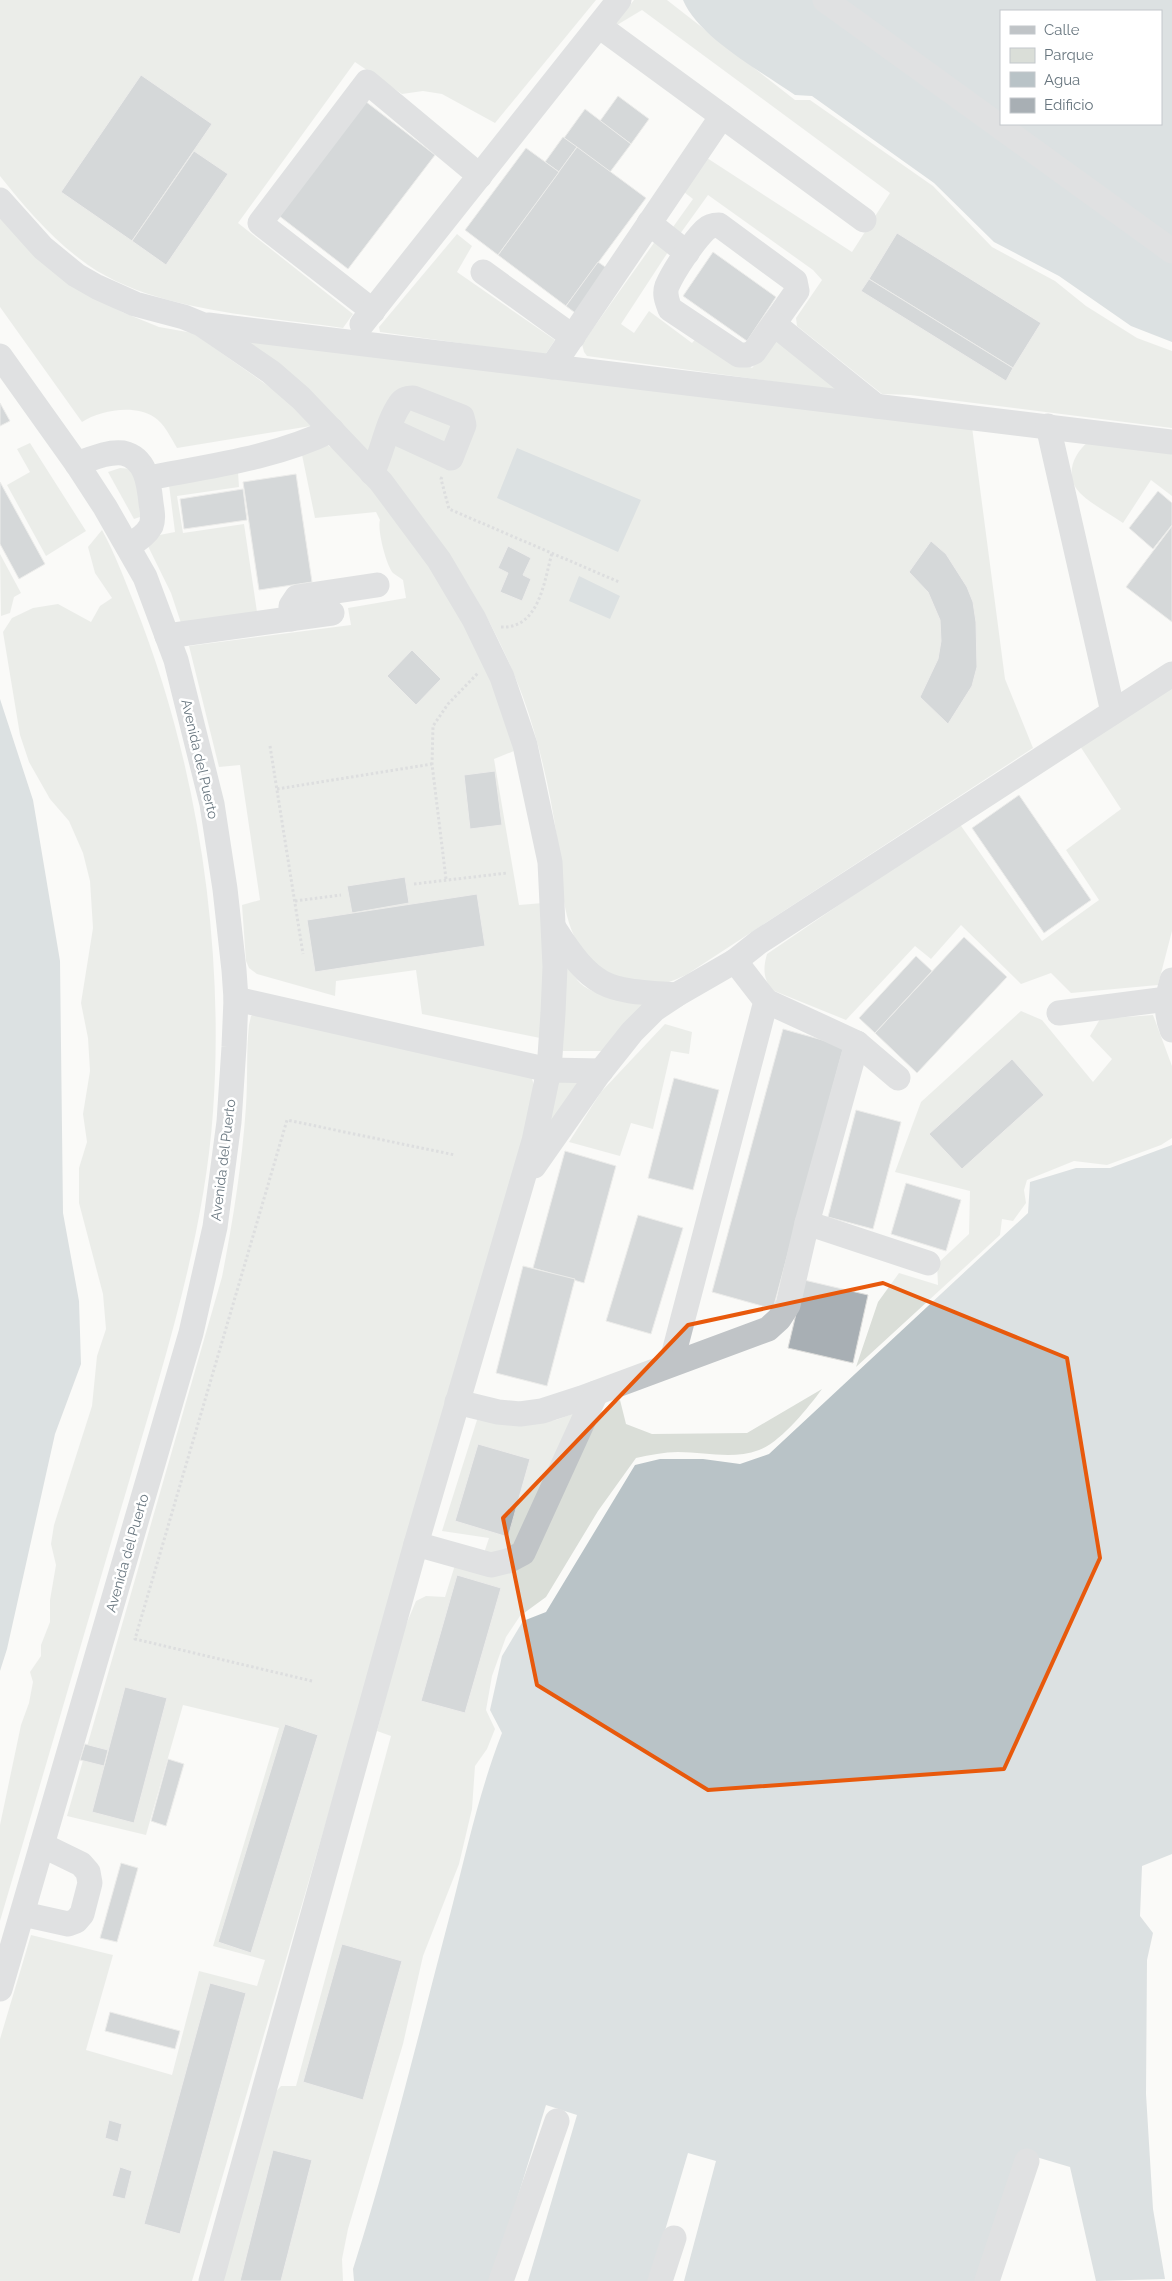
<svg xmlns="http://www.w3.org/2000/svg" width="1172" height="2281" viewBox="0 0 1172 2281" font-family="Raleway,sans-serif">
<rect width="100%" height="100%" fill="#fafaf8"/>
<g fill="#daded8">
<path d="M0,0h596l-101,123 -53,-29 -19,-3 -21,3 -47,-32 -117,161 115,91 -10,14c-80,-12 -187,-16 -255,-63 -34,-24 -62,-56 -88,-89z"/>
<path d="M634,0h33l128,100h15l123,86 59,61 63,34 31,25 51,32 35,13v77l-262,-33 -28,-1 -85,-68 -1,-8 26,-38 -9,-10 -105,-75 -28,39 -7,-7 20,-28 -13,-10 27,-31 145,94 38,-59 -248,-183 -30,18z"/>
<path d="M0,218l88,76 34,18 37,15 34,6 91,64 27,29 -134,22c-6,-10 -13,-25 -23,-31 -19,-13 -54,-7 -72,5l-82,-115z"/>
<path d="M457,234l15,12 -15,26 98,68 -10,15 -165,-23 -1,-5z"/>
<path d="M656,240l12,12 -47,72 13,9 15,-22 43,32 9,-10 51,35 24,-29 61,46 -3,5 -247,-34 -3,-4 -2,-8z"/>
<path d="M243,338l729,89 33,252 28,69 -347,227c-6,2 -14,7 -21,8 -24,3 -60,-7 -77,-26 -29,-32 -25,-79 -31,-119 -5,-35 -13,-73 -23,-107 -24,-84 -72,-164 -126,-232z"/>
<path d="M1088,442l84,10v44l-21,-16 -28,43c-14,-10 -31,-18 -43,-30 -16,-16 -7,-39 8,-51z"/>
<path d="M30,443l56,88 -40,25 -39,-71 23,-13 -13,-23z"/>
<path d="M327,445l7,4c16,18 34,35 49,53 58,73 108,158 131,249l-20,8 25,146 24,-2 2,136 -123,-25 -6,-44 -80,11 -1,15 -78,-22 -8,-6 -3,-7 -4,-56 18,-5 -20,-135 -21,2 -30,-121 162,-21 -3,-17 58,-10 -3,-18c-3,-2 -7,-5 -10,-7 -7,-8 -16,-44 -13,-53l-4,-8 -61,6 -14,-68z"/>
<path d="M120,468l12,1 5,2 3,46 -6,2 -26,-47z"/>
<path d="M238,472l1,15 -62,9 6,37 61,-9 13,88 -76,11 -10,-30 -27,-55 31,-6 -6,-47z"/>
<path d="M102,530c13,24 22,48 32,73 63,156 91,341 79,509 -9,127 -50,252 -85,373 -43,145 -85,291 -128,436v-96l21,-100 8,-22 4,-21 -3,-10 11,-16v-11l9,-23v-22l6,-35 -5,-21 3,-19 38,-119 5,-50 9,-27 -3,-35 -24,-91v-35l8,-26 -4,-28 7,-43 -2,-33 -7,-35 12,-75 -3,-47 -7,-28 -14,-32 -19,-22 -21,-37 -9,-27 -17,-103 9,-14 21,-10 25,-4 33,18 9,-16 12,-8 -17,-25 -7,-26z"/>
<path d="M0,554l21,39 -7,4 -4,16 -9,3z"/>
<path d="M1172,686v245l-14,54 -87,8 -20,-20 -30,11 -60,-59 -30,34 -16,-13 -69,74 -74,-30c-9,-12 -9,-22 -5,-36l192,-131 83,118 57,-41 -33,-50 55,-41 -41,-63z"/>
<path d="M564,956c3,7 6,15 11,21 14,21 46,20 68,23v12l-35,39h-45z"/>
<path d="M258,1010l273,66 3,9 1,12 -178,619 -165,565h-192v-242l31,-104 82,20 -27,95 86,25 27,-104 58,15 8,-26 -52,-14 66,-218 -96,-23 -37,130 -79,-19 155,-539c11,-56 20,-113 24,-171 2,-27 0,-54 3,-81l2,-9z"/>
<path d="M1021,1011l21,9 51,62 19,-23 -22,-23 10,-17 53,-4 19,51v72l-11,7 -54,20 -33,-4 -47,19 -3,10 2,13 -13,18 -11,-2 -2,16 -144,132 22,-65 21,-29 39,12 -1,-21 32,-30 1,-43 -75,-19 26,-70z"/>
<path d="M665,1024l27,8 -3,22 -18,-3 -18,78 -22,-6 -11,33 -51,-14 32,-50z"/>
<path d="M557,1072h26l-14,27 -21,29z"/>
<path d="M822,1389c-14,19 -41,53 -63,61 -27,10 -53,2 -81,2 -14,0 -28,3 -42,6l-38,53 -52,86 -26,19 -14,21 -14,39 -6,34 9,19 -8,20 -12,17 -3,43 -13,55 -36,92 -20,88 -55,185 -6,30 1,22h-121l49,-184 10,-11h15l95,-350 -14,-5 26,-99 13,-31 10,-5 19,1 10,-32 50,2 93,-153 22,-14 6,24 26,10 95,-1z"/>
<path d="M578,1412l-61,136 -34,8 6,-18 -47,-7 35,-111 59,3 20,-3z"/>
</g>
<g fill="#b9c3c7" fill-rule="evenodd">
<path d="M683,0h489v342l-41,-16 -72,-50 -65,-34 -60,-59 -122,-87 -17,-1c-34,-24 -96,-57 -112,-95zM1001,11h160v113h-160z"/>
<path d="M517,448l124,52 -23,52 -121,-54z"/>
<path d="M579,576l41,20 -10,23 -41,-18z"/>
<path d="M0,699l33,101 27,161 3,252 16,88 2,63 -26,70 -48,215 -7,22z"/>
<path d="M1172,1145v709l-30,12 -2,50 13,17 -6,27 -1,134 7,115 12,70 -69,2 -26,-114 -44,-13 -45,127h-627l-1,-12c38,-119 67,-241 99,-362 15,-58 28,-118 50,-174l-12,-23 12,-54 21,-35 23,-9 89,-147 25,-6h43l37,5 29,-10 259,-241 2,-31 46,-14h34z"/>
</g>
<g fill="#fafaf8">
<path d="M546,2105l31,10 -49,166h-36z"/>
<path d="M688,2153l28,8 -32,120h-34z"/>
</g>
<g fill="#a8afb4" stroke="#dcdcda">
<path d="M141,75l71,49 -80,117 -71,-49z"/>
<path d="M618,96l31,23 -18,25 -31,-23z"/>
<path d="M365,101l70,54 -87,114 -70,-54z"/>
<path d="M585,109l46,35 -21,28 -46,-34z"/>
<path d="M563,137l14,10 -18,25 -14,-10z"/>
<path d="M577,147l69,51 -80,108 -68,-51z"/>
<path d="M526,148l33,24 -61,83 -33,-25z"/>
<path d="M194,151l34,23 -62,91 -34,-24z"/>
<path d="M897,233l144,90 -28,45 -144,-89z"/>
<path d="M713,252l63,45 -29,44 -64,-45z"/>
<path d="M598,262l13,9 -33,44 -12,-9z"/>
<path d="M869,279l144,89 -7,13 -145,-90z"/>
<path d="M0,403l10,18 -10,5z"/>
<path d="M296,474l16,108 -53,8 -16,-108z"/>
<path d="M0,482l45,82 -26,15 -19,-35z"/>
<path d="M243,489l4,31 -63,9 -4,-30z"/>
<path d="M1158,491l14,12v22l-19,24 -24,-21z"/>
<path d="M1172,526v96l-46,-35z"/>
<path d="M931,541l15,13 21,33 6,15 3,20 1,45 -5,19 -24,38 -28,-27 18,-38 3,-18 -1,-21 -12,-28 -19,-20z"/>
<path d="M508,546l23,12 -8,17 8,4 -9,22 -22,-9 8,-19 -10,-5z"/>
<path d="M412,650l29,29 -25,26 -29,-29z"/>
<path d="M495,771l7,54 -32,4 -6,-54z"/>
<path d="M1019,795l72,105 -47,33 -72,-105z"/>
<path d="M405,877l4,26 -57,10 -5,-27z"/>
<path d="M477,894l8,52 -170,26 -8,-52z"/>
<path d="M964,937l43,40 -90,96 -42,-40z"/>
<path d="M916,956l16,15 -57,62 -16,-15z"/>
<path d="M783,1029l61,17 -71,263 -61,-17z"/>
<path d="M1012,1059l32,36 -82,74 -33,-35z"/>
<path d="M674,1078l45,12 -26,100 -45,-12z"/>
<path d="M856,1110l45,12 -28,107 -45,-12z"/>
<path d="M565,1151l51,15 -32,117 -51,-15z"/>
<path d="M906,1183l55,17 -15,51 -55,-17z"/>
<path d="M638,1215l45,13 -32,106 -45,-13z"/>
<path d="M523,1266l52,13 -28,107 -51,-13z"/>
<path d="M804,1280l64,15 -15,68 -65,-15z"/>
<path d="M478,1444l52,15 -22,78 -53,-16z"/>
<path d="M457,1575l44,13 -36,125 -44,-12z"/>
<path d="M125,1687l42,11 -33,125 -42,-11z"/>
<path d="M285,1724l33,11 -67,218 -33,-11z"/>
<path d="M85,1744l23,6 -4,16 -24,-6z"/>
<path d="M168,1759l16,5 -18,62 -15,-5z"/>
<path d="M121,1863l17,5 -21,74 -17,-4z"/>
<path d="M342,1944l60,17 -39,139 -60,-18z"/>
<path d="M210,1983l36,10 -66,241 -36,-10z"/>
<path d="M110,2012l70,19 -5,18 -70,-18z"/>
<path d="M109,2120l13,4 -4,18 -13,-4z"/>
<path d="M273,2150l39,10 -31,121h-41z"/>
<path d="M120,2167l12,4 -7,28 -13,-3z"/>
</g>
<g fill="none" stroke-linecap="round" stroke-linejoin="round">
<g stroke="#babdc0" stroke-width="3" stroke-dasharray="2.5 2.5" stroke-linecap="butt">
<path d="M442,477l-1,2 8,30 170,73"/>
<path d="M501,627c38,2 43,-45 51,-74"/>
<path d="M270,746l33,208"/>
<path d="M277,789l155,-25"/>
<path d="M446,879l-14,-115 1,-38 15,-22 30,-31"/>
<path d="M414,884l93,-11"/>
<path d="M295,901l46,-6"/>
<path d="M312,1681l-177,-42 152,-519 168,35"/>
</g>
<g stroke="#c0c4c7" stroke-width="25">
<path d="M825,0l347,251"/>
<path d="M599,26l265,194"/>
<path d="M0,200l43,48 33,27 21,12 38,17 49,13 17,7 70,48 30,26 80,84 58,78 35,59 28,58 23,68 25,117 5,105 -2,46 -4,57 -15,71 -118,403 -205,737"/>
<path d="M649,223l38,30"/>
<path d="M719,225l76,56 2,10 -43,61 -7,3h-8l-69,-46c-3,-8 -6,-15 -3,-23 7,-16 26,-44 38,-56 4,-4 9,-5 14,-5z"/>
<path d="M483,272l90,65"/>
<path d="M373,311l-113,-88 107,-141 113,94"/>
<path d="M362,324l257,-324"/>
<path d="M774,324l102,82"/>
<path d="M208,325l964,117"/>
<path d="M0,356l77,108 28,43 40,70 31,83 36,144 13,85 9,81 2,29 -2,48 -5,75 -14,105 -24,106 -191,656"/>
<path d="M552,367l170,-251"/>
<path d="M1048,426l65,286"/>
<path d="M77,464c14,-5 31,-13 46,-11 23,5 26,30 28,50 1,8 3,15 0,23 -5,9 -14,15 -23,20"/>
<path d="M372,473c11,-21 14,-49 28,-69 3,-5 8,-6 13,-6l49,19 2,8 -13,33 -63,-29"/>
<path d="M148,478c62,-12 127,-20 184,-48"/>
<path d="M291,619v-13l6,-9 80,-12"/>
<path d="M167,636l165,-23"/>
<path d="M554,928c40,63 52,62 122,67"/>
<path d="M1172,980c-5,18 -7,32 0,50"/>
<path d="M236,999l313,71 52,1"/>
<path d="M766,1001l91,42 41,35"/>
<path d="M1059,1013l108,-14"/>
<path d="M534,1166l63,-90 35,-44 23,-23 21,-14 59,-34 24,-19 413,-268"/>
<path d="M807,1223l121,40"/>
<path d="M671,1364l95,-363 -31,-40"/>
<path d="M457,1402l41,10 22,2 22,-3 40,-13 186,-69 11,-10 9,-14 19,-82 50,-180"/>
<path d="M416,1544l75,21 17,-4 15,-8 73,-160"/>
<path d="M23,1914l45,10 8,-3 6,-7 8,-31 -2,-11 -7,-8 -39,-19"/>
<path d="M501,2281l56,-160"/>
<path d="M660,2281l14,-43"/>
<path d="M987,2281l40,-120"/>
</g>
</g>
<path d="M0 0H1172V2281H0ZM883,1283l184,75 33,200 -96,211 -296,21 -171,-105 -34,-167 185,-193z" fill="#fafaf8" fill-opacity=".55" fill-rule="evenodd"/>
<path fill="none" stroke="#e8590c" stroke-width="4" stroke-linejoin="round" d="M883,1283l184,75 33,200 -96,211 -296,21 -171,-105 -34,-167 185,-193z"/>
<g text-anchor="middle" stroke-width="5" stroke-linejoin="round" paint-order="stroke">
<g font-size="14" fill="#68767f" stroke="#fff">
<text transform="translate(200 759) rotate(77)" y="5">Avenida del Puerto</text>
<text transform="translate(223 1160) rotate(-83)" y="5">Avenida del Puerto</text>
<text transform="translate(127 1553) rotate(-74)" y="5">Avenida del Puerto</text>
</g>
</g>
<rect x="1000" y="10" width="162" height="115" fill="#ffffff" stroke="#c3c8cc"/>
<rect x="1010" y="26" width="25" height="8" fill="#c0c4c7" stroke="#c3c8cc"/>
<text x="1044" y="35" font-size="15" fill="#68767f">Calle</text>
<rect x="1010" y="48" width="25" height="15" fill="#daded8" stroke="#c3c8cc"/>
<text x="1044" y="60" font-size="15" fill="#68767f">Parque</text>
<rect x="1010" y="72" width="25" height="15" fill="#b9c3c7" stroke="#c3c8cc"/>
<text x="1044" y="85" font-size="15" fill="#68767f">Agua</text>
<rect x="1010" y="98" width="25" height="15" fill="#a8afb4" stroke="#c3c8cc"/>
<text x="1044" y="110" font-size="15" fill="#68767f">Edificio</text>
</svg>
